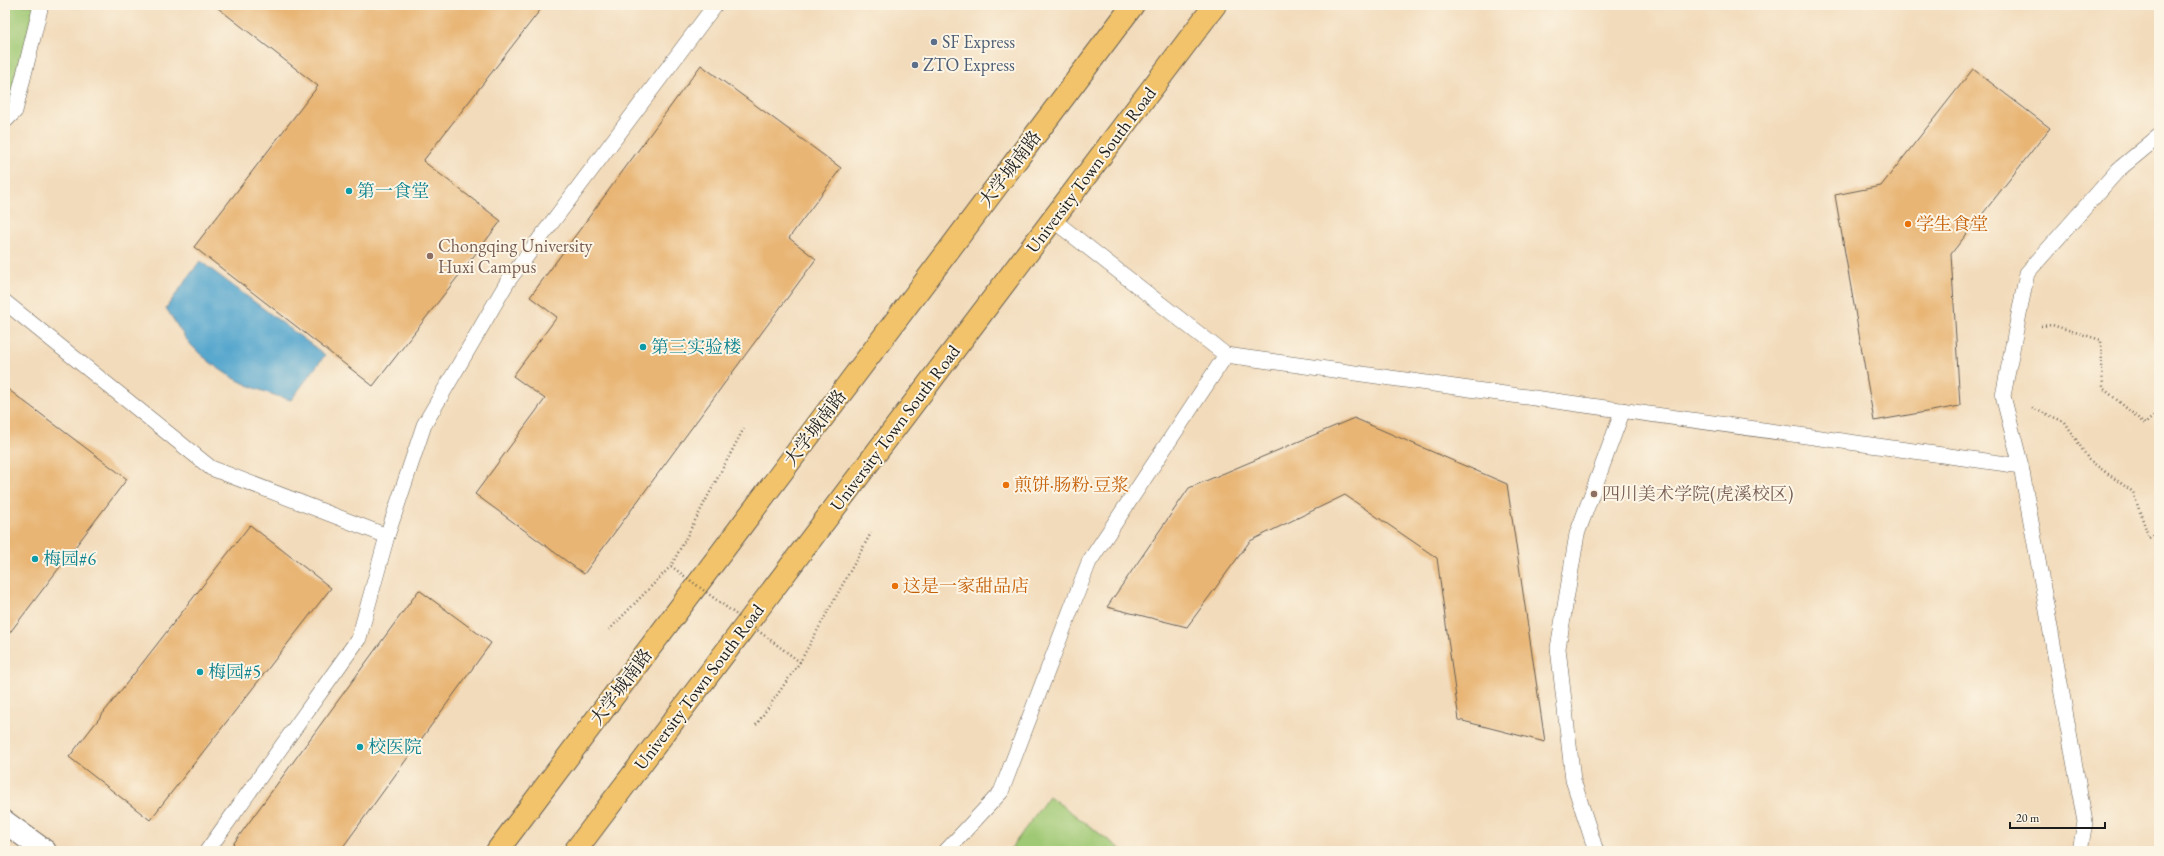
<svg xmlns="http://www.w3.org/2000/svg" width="2164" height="856" viewBox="0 0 2164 856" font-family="'EB Garamond','Noto Serif SC',serif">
<rect width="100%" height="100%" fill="#fcf5e5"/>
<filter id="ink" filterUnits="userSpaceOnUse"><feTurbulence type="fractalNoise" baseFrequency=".025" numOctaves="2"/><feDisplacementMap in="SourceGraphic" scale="8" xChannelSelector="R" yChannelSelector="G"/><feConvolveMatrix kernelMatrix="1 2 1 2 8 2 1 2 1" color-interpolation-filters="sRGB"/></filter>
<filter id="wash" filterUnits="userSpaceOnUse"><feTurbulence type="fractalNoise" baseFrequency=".012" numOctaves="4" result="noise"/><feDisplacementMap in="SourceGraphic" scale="16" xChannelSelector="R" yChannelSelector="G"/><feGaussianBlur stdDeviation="0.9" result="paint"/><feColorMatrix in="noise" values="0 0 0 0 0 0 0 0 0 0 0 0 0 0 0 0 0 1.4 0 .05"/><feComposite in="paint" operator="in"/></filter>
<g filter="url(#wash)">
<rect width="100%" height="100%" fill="#f2dbbb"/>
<g fill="#a0c975" stroke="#5e7248">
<path d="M5,5h36l-36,116z"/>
<path d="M1049,796l74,55h-114z"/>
</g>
<path fill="#52a5cd" stroke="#376074" d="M200,261l125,94 -34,45c-40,-11 -69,-24 -99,-54 -10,-11 -18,-26 -26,-38z"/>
<g id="blocks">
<g fill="#e8b575">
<path d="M214,5h330l-121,156 78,60 -128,165 -179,-139 124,-161z"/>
<path d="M701,65l140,103 -52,70 27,21 -232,315 -109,-80 70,-95 -32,-23 44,-59 -27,-20z"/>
<path d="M1973,69l77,59 -99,126 9,152 -86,15 -39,-226 46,-9z"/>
<path d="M5,387l122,92 -122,160z"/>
<path d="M1354,418l153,66 38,258 -86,-22 -22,-162 -92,-63 -95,46 -63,86 -80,-20 82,-119z"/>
<path d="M250,525l81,63 -181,232 -81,-63z"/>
<path d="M419,590l72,53 -151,208h-112z"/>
</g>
</g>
</g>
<g filter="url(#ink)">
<use href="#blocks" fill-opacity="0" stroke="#675f54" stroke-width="1"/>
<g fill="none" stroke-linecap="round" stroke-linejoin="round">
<defs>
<g id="lane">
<path d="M5,121l10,-10 26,-106"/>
<path d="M1053,220l173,135 795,111"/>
<path d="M5,302l206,166 176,68"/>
<path d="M207,851l152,-213 28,-102 37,-111 84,-144 207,-276"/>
<path d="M946,851l55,-59 88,-230 137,-207"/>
<path d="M1596,851l-23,-71 -15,-132 19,-114 46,-124"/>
<path d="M2080,851l5,-29 -64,-356 -18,-70 24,-123 91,-103 41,-34"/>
</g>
<path id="street" d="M5,822l40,29"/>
<g id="primary">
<path d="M497,851l636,-846"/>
<path d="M575,851l640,-846"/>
</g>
</defs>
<use href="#lane" stroke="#675f54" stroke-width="16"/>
<use href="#street" stroke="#675f54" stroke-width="24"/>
<use href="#primary" stroke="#675f54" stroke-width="24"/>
<g stroke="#675f54" stroke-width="2.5" stroke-dasharray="1 3" stroke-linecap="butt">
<path d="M2041,326l11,-1 49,15 2,48 42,36 14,-13"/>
<path d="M2032,408l33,14 24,38 44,32 16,46 10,-8"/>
<path d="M609,630l62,-64 73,-138"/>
<path d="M756,725l44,-63 71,-129"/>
</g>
<use href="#lane" stroke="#fff" stroke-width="15"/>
<use href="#street" stroke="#fff" stroke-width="22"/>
<use href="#primary" stroke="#f2c36a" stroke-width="22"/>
<path stroke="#675f54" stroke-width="2.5" stroke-dasharray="1 3" stroke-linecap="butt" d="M671,566l129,96"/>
</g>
</g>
<g fill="#5c6f8a" stroke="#fcf5e5" stroke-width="1.5">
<circle cx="934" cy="42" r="4"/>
<circle cx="915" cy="65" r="4"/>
</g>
<g fill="#0f9aa8" stroke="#fcf5e5" stroke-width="1.5">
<circle cx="349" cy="191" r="4"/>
<circle cx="643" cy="347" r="4"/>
<circle cx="35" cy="559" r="4"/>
<circle cx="200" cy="672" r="4"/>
<circle cx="360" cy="747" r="4"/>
</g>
<g fill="#e8710a" stroke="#fcf5e5" stroke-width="1.5">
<circle cx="1908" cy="224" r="4"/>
<circle cx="1006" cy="485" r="4"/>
<circle cx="895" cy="586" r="4"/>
</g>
<g fill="#8d6e63" stroke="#fcf5e5" stroke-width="1.5">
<circle cx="430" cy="256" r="4"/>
<circle cx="1594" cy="494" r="4"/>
</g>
<g text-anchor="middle" stroke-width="4" stroke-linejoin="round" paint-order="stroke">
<g font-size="18" fill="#4e5e75" stroke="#fcf5e5" text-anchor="start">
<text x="942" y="48">SF Express</text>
<text x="923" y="71">ZTO Express</text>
</g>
<g font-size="18" fill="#1c1c1c" stroke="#fcf5e5">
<text transform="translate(1010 169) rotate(-53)" y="6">大学城南路</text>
<text transform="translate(1091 170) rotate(-53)" y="6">University Town South Road</text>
<text transform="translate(815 428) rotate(-53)" y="6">大学城南路</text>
<text transform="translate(895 428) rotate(-53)" y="6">University Town South Road</text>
<text transform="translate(621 687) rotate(-53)" y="6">大学城南路</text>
<text transform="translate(699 687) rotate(-53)" y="6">University Town South Road</text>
</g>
<g font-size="18" fill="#0d838f" stroke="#fcf5e5" text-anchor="start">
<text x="357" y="197">第一食堂</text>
<text x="651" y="353">第三实验楼</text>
<text x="43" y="565">梅园#6</text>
<text x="208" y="678">梅园#5</text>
<text x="368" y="753">校医院</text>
</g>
<g font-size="18" fill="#c56008" stroke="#fcf5e5" text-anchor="start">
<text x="1916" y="230">学生食堂</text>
<text x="1014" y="491">煎饼·肠粉·豆浆</text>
<text x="903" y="592">这是一家甜品店</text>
</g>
<g font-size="18" fill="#785e54" stroke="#fcf5e5" text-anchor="start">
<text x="438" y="252">Chongqing University<tspan x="438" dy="21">Huxi Campus</tspan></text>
<text x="1602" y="500">四川美术学院(虎溪校区)</text>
</g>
</g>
<rect width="2164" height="856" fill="none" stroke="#fcf5e5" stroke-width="20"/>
<path d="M2010 822v6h95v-6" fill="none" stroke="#1c1c1c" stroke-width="2"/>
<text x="2016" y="822" font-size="12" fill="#1c1c1c" stroke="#fcf5e5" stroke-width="3" paint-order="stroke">20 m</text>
</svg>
